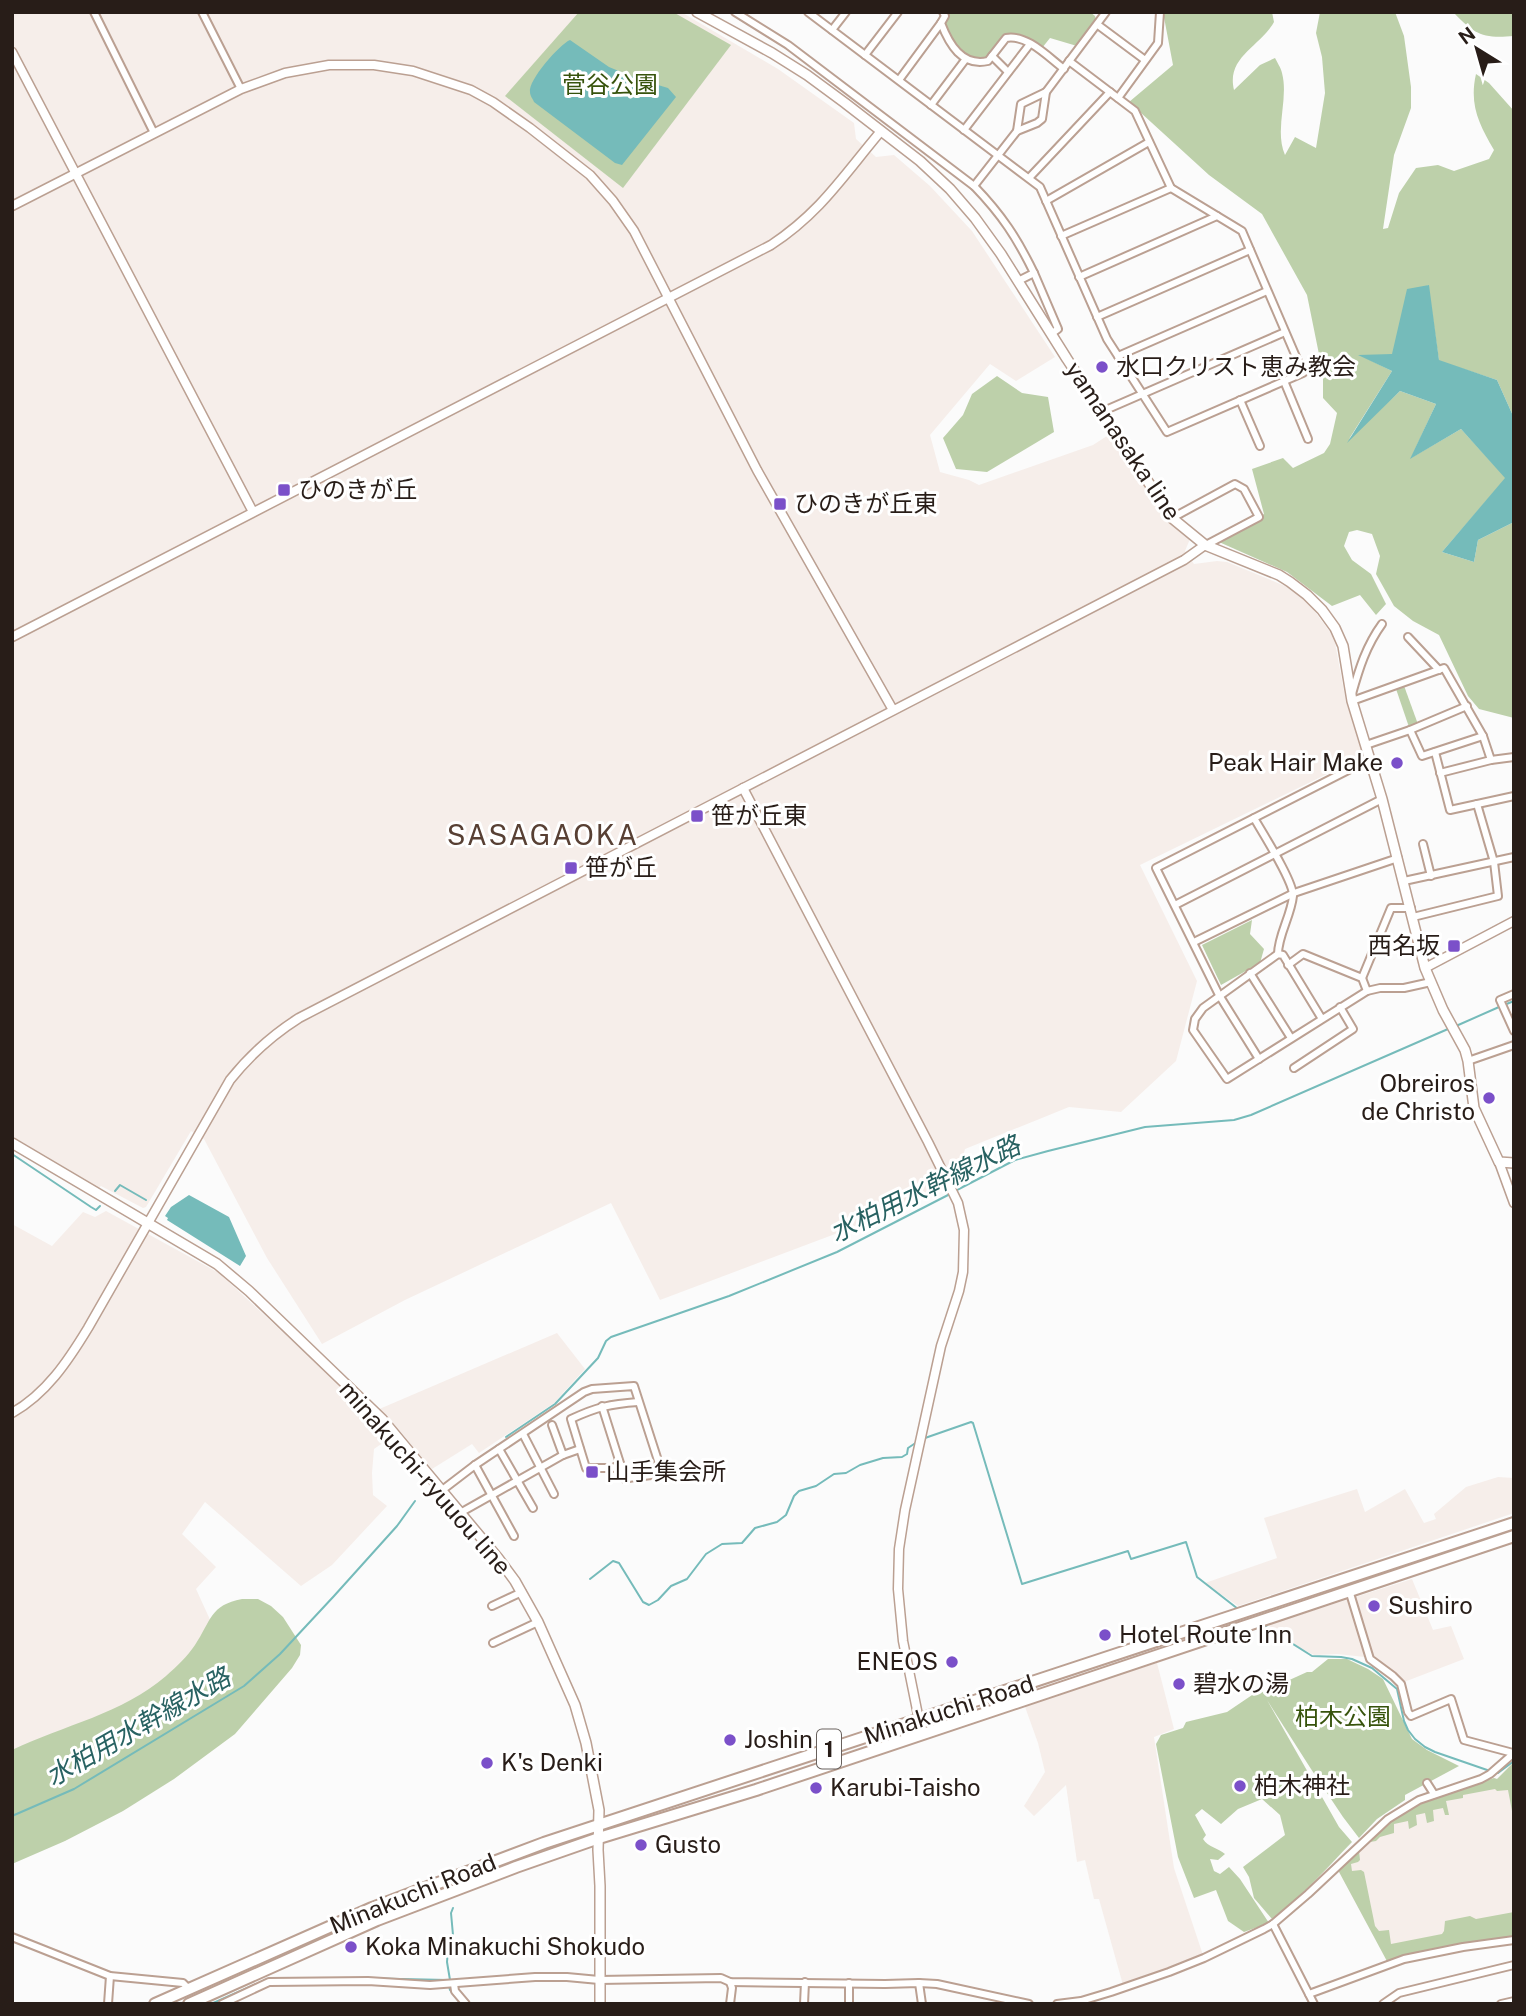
<svg xmlns="http://www.w3.org/2000/svg" width="1526" height="2016" viewBox="0 0 1526 2016" font-family="'Public Sans','Noto Sans JP',sans-serif">
<rect width="100%" height="100%" fill="#fbfbfb"/>
<g fill="#f6eeea">
<path d="M12,12h669l97,57 76,54 2,16 20,18 18,-2 36,31 42,45 83,126 -39,24 -26,-17 -60,71 10,37 29,8 10,5 114,-40 17,-11 60,90 20,15 -5,12 9,13 23,-3 10,1 58,24 15,9 13,14 17,23 5,11 11,59 18,54 -224,109 57,116 -21,80 -55,51 -52,-5 -104,42 -4,14 -6,9 -5,3 -10,11 -89,42 -191,72 -49,-97 -206,97 -83,44 -55,-86 -63,-119 -13,-8 -45,76 -3,1 -42,-22 -2,2 -87,-52z"/>
<path d="M106,1211l113,62 151,140 187,-80 28,36 -31,34 -75,50 -7,-9 -40,25 -32,-38 -26,18 -2,24 1,22 14,11 -55,59 -31,21 -96,-84 -23,32 34,33 -20,22 32,70 -216,114v-549l40,22 31,-34 12,5z"/>
<path d="M1498,1477l16,1v35l-276,93 -33,-23 72,-25 -13,-40 93,-29 8,23 40,-23 19,34 12,-4 -2,-5 32,-27z"/>
<path d="M1412,1579l21,51 18,-4 13,33 -60,23 -30,-24 -37,-4 -23,1 -16,-8 -30,-22z"/>
<path d="M1157,1663l17,66 -20,8 20,131 29,87 -80,30 -24,-86h-5l-9,-39 -8,2 -11,-77 -32,31 -10,-10 21,-34 -7,-29 -14,-39z"/>
<path d="M1514,1762v175l-36,5 -90,21 -50,-93 46,-45 43,-23 67,-24 4,1z"/>
</g>
<g fill="#bdd0aa">
<path d="M579,12h94l58,33 -108,143 -118,-92z"/>
<path d="M947,12h143l5,4 1,4 -19,26 -27,-8 -8,10 -11,-8 -21,-6c-10,5 -14,17 -24,23 -14,10 -38,-15 -40,-29 -1,-5 1,-11 1,-16z"/>
<path d="M1163,12h109l2,10c-14,25 -48,35 -40,68l26,-25 15,-7c2,4 6,10 7,15 7,27 -8,56 3,82l10,-18 21,11 9,-55 -3,-36 -6,-24 4,-21h75l9,24 7,51v21l-17,47 -11,74 5,-1 11,-35 17,-25 22,-3 16,6 35,-12 5,-9c-15,-26 -25,-45 -18,-76l13,9 25,28v307l-17,-38 -58,-19 -11,-76 -36,70h-32l32,16 -43,68 51,-48 36,13 -25,54 50,-29 45,49 -64,74 32,10 4,-22 36,-18v196l-35,-9 -11,-13 -29,-61 -26,-14 -19,-15 -18,-32 4,-18 -8,-22 -15,-4 -8,2 -5,14 8,14 19,14 15,30 -10,11 -16,-20 -28,11 -45,-34 -68,-30 45,-28 -12,-45 31,-11 10,10 31,-15 6,-9 7,-31 -14,-15v-24l-16,-79 -45,-81 -53,-39 -80,-73 44,-37z"/>
<path d="M1453,12h61v24c-32,3 -40,-2 -61,-24z"/>
<path d="M997,376l25,17 26,4 6,35 -67,40 -31,-3 -13,-31 20,-23 9,-21z"/>
<path d="M1403,683l16,44 -9,3 -15,-44z"/>
<path d="M1252,920l-2,14 14,15 -4,14 -39,22 -19,-40z"/>
<path d="M242,1599h16l13,7 12,11 18,28 -1,10 -8,13 -57,66 -61,45 -51,32 -58,30 -53,23v-114c52,-25 110,-36 154,-74 11,-10 21,-19 29,-31 16,-24 15,-40 47,-46z"/>
<path d="M1328,1659h19l21,10 15,10 29,60 15,11 32,16 -54,29v5l-28,19 -18,19 -16,-21 -32,-48 -44,-69 72,127 13,15c-26,27 -50,54 -80,77l-18,-21 -5,-21 -6,-10 42,-32 -5,-20 -18,-16 -24,10 -17,15 -19,-15 -7,6 11,20 -3,4c5,8 15,9 22,15l-7,6 -8,-1 4,12 6,3 9,-7 11,12 29,44 -25,9 -16,-11 -12,-31 -22,8 -16,-41 -22,-113 5,-9 22,-7 3,-6 41,-10 34,-23 3,5 9,-3 12,-9 22,-10h5z"/>
<path d="M1514,1762v49h-2l-4,-21 -11,1 -2,-2 -32,6v3l-17,3 3,14h-4l-2,-7 -10,2 1,11 -7,2 -2,-10 -9,2 1,10 -8,4 -1,-8 -14,3v9l-14,4 -4,4 -6,1c22,-35 86,-51 124,-64l3,1z"/>
<path d="M1359,1851l1,9 -2,2 -7,2 1,7 9,-1 3,2 11,54 4,5 10,-1 2,14 51,-10 2,-3 1,-10 25,-5 6,3 38,-7v25l-36,5 -90,21 -50,-93z"/>
</g>
<g fill="#75bbba">
<path d="M570,40l39,27 29,12 30,9 8,9 -54,68 -7,-2 -81,-61c-1,-3 -4,-6 -4,-10 -2,-12 30,-48 40,-52z"/>
<path d="M1429,285l10,75 58,20 17,38v104l-36,18 -4,22 -32,-10 63,-74 -44,-49 -51,30 26,-55 -36,-13 -53,52 45,-72 -34,-16 34,-1 15,-65z"/>
<path d="M189,1195l40,22 17,39 -6,10 -73,-46 1,-2 -3,-2 6,-9z"/>
</g>
<g fill="none" stroke-linecap="round" stroke-linejoin="round">
<g stroke="#75bbba" stroke-width="2">
<path d="M1504,1005l10,-4"/>
<path d="M1456,1026l43,-19"/>
<path d="M12,1154l79,53 5,3 4,-4"/>
<path d="M115,1191l5,-6 26,15"/>
<path d="M955,1191l60,-31 33,-9 97,-24 89,-7 17,-5 197,-86"/>
<path d="M506,1437l49,-33 43,-46 8,-17 5,-4 118,-41 108,-44 113,-58"/>
<path d="M925,1438l46,-16 2,1 49,161 106,-33 3,8 55,-17 11,35 41,32"/>
<path d="M590,1579l23,-18 6,2 24,39 6,3 9,-5 13,-14 16,-7 19,-25 16,-10 20,-1 13,-15 22,-6 9,-7 8,-19 5,-5 17,-5 18,-12 12,-1 14,-8 23,-7 19,-1 5,-3 1,-6 9,-6"/>
<path d="M1266,1627l46,29 29,1 11,2 20,9 25,21 7,32 4,9 7,9 10,8 10,5 55,19"/>
<path d="M1495,1772l3,1 16,-12"/>
<path d="M12,1816l62,-27 170,-103 36,-32 54,-58 63,-70 18,-25"/>
<path d="M354,1978l94,2"/>
<path d="M448,1980h2l-3,-18 1,-13 5,-14 -2,-22 2,-5"/>
<path d="M449,1986l1,4 11,14"/>
<path d="M211,2004l59,-26 15,1"/>
</g>
<defs>
<g id="minor">
<path d="M94,12l60,121"/>
<path d="M202,12l39,77"/>
<path d="M735,12l53,33 186,141c28,29 43,52 60,87l-16,8"/>
<path d="M808,12l232,175 67,152 60,93 136,-59 -61,-142 -71,-43 -36,-77 -66,-50"/>
<path d="M943,12l2,4 -4,7c8,21 21,44 47,38l18,-23c21,-4 42,19 58,31"/>
<path d="M1098,25l47,35"/>
<path d="M832,30l14,-18"/>
<path d="M865,55l33,-43"/>
<path d="M992,56l16,16"/>
<path d="M899,80l42,-57"/>
<path d="M1118,98l40,-55 2,-31"/>
<path d="M931,105l34,-45"/>
<path d="M964,130l66,-86"/>
<path d="M1017,131l4,-27 25,-12"/>
<path d="M1029,178l81,-86"/>
<path d="M974,186l43,-55 20,-8 5,-4 4,-27 60,-80"/>
<path d="M1046,201l103,-59"/>
<path d="M1061,236l110,-48"/>
<path d="M1034,273l24,56 -7,5"/>
<path d="M1079,277l138,-61"/>
<path d="M1097,317l153,-67"/>
<path d="M1118,356l149,-65"/>
<path d="M1284,381l24,58"/>
<path d="M1240,400l20,46"/>
<path d="M1101,412l184,-80"/>
<path d="M1172,518l63,-34 9,5 15,28 -53,28"/>
<path d="M1408,637l31,33"/>
<path d="M1352,694c7,-25 14,-48 30,-70"/>
<path d="M1352,701l92,-33 39,68 8,24"/>
<path d="M1410,730l12,26 61,-20"/>
<path d="M1366,745l44,-15 57,-24"/>
<path d="M1435,752l15,58 64,-14"/>
<path d="M1440,773l51,-13 23,-3"/>
<path d="M1254,818c8,14 40,64 39,78 -2,20 -15,39 -15,58"/>
<path d="M1423,844l8,32"/>
<path d="M1404,881l110,-24"/>
<path d="M1175,905l207,-106"/>
<path d="M1413,917l85,-21 -4,-34 -17,-58"/>
<path d="M1194,942l100,-49 104,-35"/>
<path d="M1288,965l15,-11 59,24 5,13"/>
<path d="M1250,973l41,65"/>
<path d="M1362,978l29,-70h20"/>
<path d="M1514,994l-14,6 14,31"/>
<path d="M1322,1019l-39,-64 -5,-1 -75,54 -8,11 -2,11 34,49 140,-88 13,-3h24l27,-6"/>
<path d="M1259,1059l-40,-64 -63,-127 214,-109"/>
<path d="M1468,1061l46,-16"/>
<path d="M1294,1068l59,-39 -13,-22"/>
<path d="M552,1425l11,30"/>
<path d="M523,1434l31,60"/>
<path d="M499,1449l34,59"/>
<path d="M620,1464l-7,4h-27l-15,-49c26,-12 39,-15 67,-17"/>
<path d="M475,1465l39,71"/>
<path d="M441,1491l34,-26 109,-73 8,-3 42,-3 28,87c-13,4 -24,2 -37,6l-23,-73"/>
<path d="M460,1513l103,-58 17,-6"/>
<path d="M1349,1590l21,69 23,17 8,8 7,28 3,4 40,-17 13,41 49,13"/>
<path d="M492,1606l30,-14"/>
<path d="M493,1643l45,-21"/>
<path d="M1427,1783l7,11"/>
<path d="M1273,1924l41,80"/>
<path d="M12,1937l98,39 73,7 6,6"/>
<path d="M730,1982l2,6 -2,16"/>
<path d="M919,1983l3,21"/>
<path d="M454,1984l1,7 11,13"/>
<path d="M1309,1994l95,-35 59,-12 51,-7"/>
<path d="M108,2004l2,-28"/>
<path d="M222,2004l47,-22 99,-1 62,4 105,-8h32l32,3 122,-2 9,4 155,2 34,-1 18,1 92,20"/>
<path d="M804,2004l1,-22"/>
<path d="M849,2004v-21"/>
<path d="M1057,2004l24,-3 30,-9 58,-20 35,-14 60,-29 9,-5 35,-30 80,-75 31,-19 62,-21 9,-5 24,-21"/>
<path d="M1383,2004l16,-11 115,-28"/>
<path d="M1501,2004l13,-3"/>
</g>
<g id="tertiary">
<path d="M12,52l241,460"/>
<path d="M12,206l229,-117 44,-16 44,-8h45l39,6 58,19 22,12 37,26 60,47 23,26 21,30 123,239 136,240"/>
<path d="M12,637l759,-392c50,-33 72,-69 110,-114"/>
<path d="M743,788l185,354 30,61 6,27 -1,42 -4,19 -18,55 -36,164 -6,39 -1,40 5,52 16,79 -1,15"/>
<path d="M1425,968l89,-47"/>
<path d="M1499,1162l15,41"/>
<path d="M12,1413c34,-19 56,-52 76,-85l142,-248c20,-25 42,-45 69,-62l885,-458 21,-15"/>
</g>
<g id="secondary">
<path d="M697,12l75,41 35,22 38,28 75,58 30,28 25,29 26,36 66,105 105,159 33,27 74,30 11,7 17,13 15,15 13,18 8,18 9,55 30,98 43,169 18,42 22,40 3,11 6,47 25,54 15,1"/>
<path d="M12,1143l205,121 32,27 133,128 116,139 17,23 23,41 37,83 11,38 13,67 -1,40 2,36v118"/>
</g>
<g id="trunk">
<path d="M155,2004l217,-96 172,-65 970,-320"/>
<path d="M189,2004l188,-84 139,-53 83,-29 157,-48 758,-254"/>
</g>
</defs>
<use href="#minor" stroke="#bba092" stroke-width="10"/>
<use href="#tertiary" stroke="#bba092" stroke-width="11"/>
<use href="#secondary" stroke="#bba092" stroke-width="12"/>
<use href="#trunk" stroke="#bba092" stroke-width="14"/>
<use href="#minor" stroke="#fff" stroke-width="6"/>
<use href="#tertiary" stroke="#fff" stroke-width="8"/>
<use href="#secondary" stroke="#fff" stroke-width="9"/>
<use href="#trunk" stroke="#fff" stroke-width="10"/>
</g>
<g fill="#7b50c9" stroke="#fff" stroke-width="2.5">
<circle cx="1102" cy="367" r="7"/>
<rect x="277" y="483" width="14" height="14" rx="3.5"/>
<rect x="773" y="497" width="14" height="14" rx="3.5"/>
<circle cx="1397" cy="763" r="7"/>
<rect x="690" y="809" width="14" height="14" rx="3.5"/>
<rect x="564" y="861" width="14" height="14" rx="3.5"/>
<rect x="1447" y="939" width="14" height="14" rx="3.5"/>
<circle cx="1489" cy="1098" r="7"/>
<rect x="585" y="1465" width="14" height="14" rx="3.5"/>
<circle cx="1374" cy="1606" r="7"/>
<circle cx="1105" cy="1635" r="7"/>
<circle cx="952" cy="1662" r="7"/>
<circle cx="1179" cy="1684" r="7"/>
<circle cx="730" cy="1740" r="7"/>
<circle cx="487" cy="1763" r="7"/>
<circle cx="1240" cy="1786" r="7"/>
<circle cx="816" cy="1788" r="7"/>
<circle cx="641" cy="1845" r="7"/>
<circle cx="351" cy="1947" r="7"/>
</g>
<g text-anchor="middle" stroke-width="6" stroke-linejoin="round" paint-order="stroke">
<rect fill="#fff" stroke="#68615d" stroke-width="2" x="817" y="1729.5" width="24" height="39" rx="5"/>
<g font-size="23" font-weight="bold" fill="#281d18">
<text x="829" y="1757">1</text>
</g>
<g font-size="24" fill="#37530c" stroke="#fff">
<text x="610" y="93">菅谷公園</text>
<text x="1343" y="1725">柏木公園</text>
</g>
<g font-size="24" fill="#281d18" stroke="#fff" text-anchor="start">
<text x="1116" y="375">水口クリスト恵み教会</text>
<text x="298" y="498">ひのきが丘</text>
<text x="794" y="512">ひのきが丘東</text>
<text x="1383" y="771" text-anchor="end">Peak Hair Make</text>
<text x="711" y="824">笹が丘東</text>
<text x="585" y="876">笹が丘</text>
<text x="1440" y="954" text-anchor="end">西名坂</text>
<text x="1475" y="1092" text-anchor="end">Obreiros<tspan x="1475" dy="28">de Christo</tspan></text>
<text x="606" y="1480">山手集会所</text>
<text x="1388" y="1614">Sushiro</text>
<text x="1119" y="1643">Hotel Route Inn</text>
<text x="938" y="1670" text-anchor="end">ENEOS</text>
<text x="1193" y="1692">碧水の湯</text>
<text x="744" y="1748">Joshin</text>
<text x="501" y="1771">K's Denki</text>
<text x="1254" y="1794">柏木神社</text>
<text x="830" y="1796">Karubi-Taisho</text>
<text x="655" y="1853">Gusto</text>
<text x="365" y="1955">Koka Minakuchi Shokudo</text>
</g>
<g font-size="24" fill="#281d18" stroke="#fff">
<text transform="translate(1123 441) rotate(56)" y="8">yamanasaka line</text>
<text transform="translate(425 1478) rotate(49)" y="8">minakuchi-ryuuou line</text>
<text transform="translate(949 1710) rotate(-18)" y="8">Minakuchi Road</text>
<text transform="translate(413 1894) rotate(-22)" y="8">Minakuchi Road</text>
</g>
<g font-size="26" font-style="italic" fill="#286262" stroke="#fff">
<text transform="translate(925 1189) rotate(-26)" y="9">水柏用水幹線水路</text>
<text transform="translate(138 1727) rotate(-30)" y="9">水柏用水幹線水路</text>
</g>
<g font-size="28" letter-spacing="2" fill="#584034" stroke="#fff">
<text x="543" y="845">SASAGAOKA</text>
</g>
</g>
<rect width="1526" height="2016" fill="none" stroke="#281d18" stroke-width="28"/>
<g transform="translate(1477 49) rotate(323)" stroke="#ffffff" stroke-width="5" paint-order="stroke">
<path d="M0-5L12 26L0 18L-12 26Z" fill="#281d18"/>
<text y="-10" font-size="19" font-weight="bold" text-anchor="middle" fill="#281d18">N</text>
</g>
</svg>
